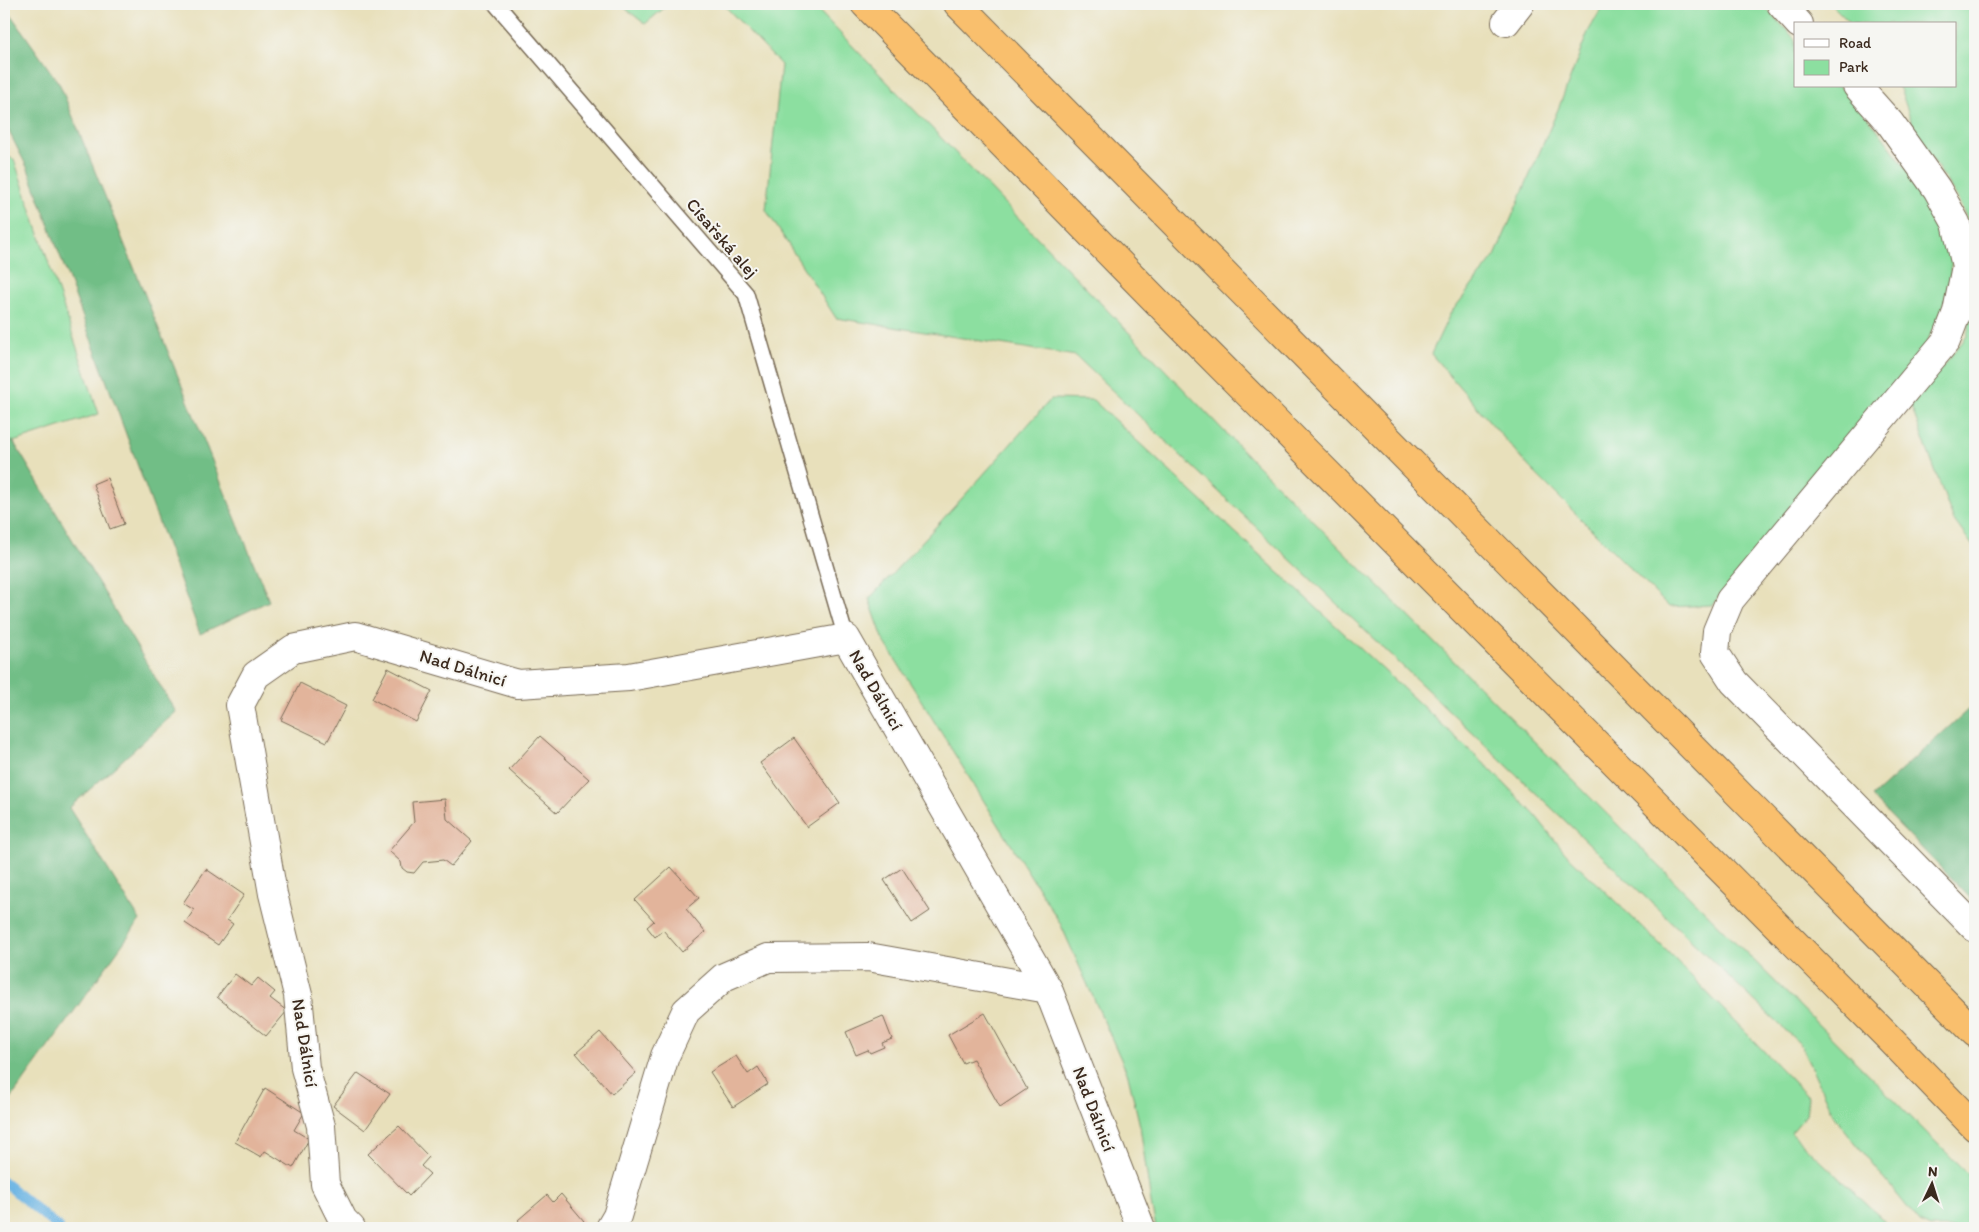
<svg xmlns="http://www.w3.org/2000/svg" width="1979" height="1232" viewBox="0 0 1979 1232" font-family="Itim,sans-serif">
<rect width="100%" height="100%" fill="#f6f6f2"/>
<filter id="ink" filterUnits="userSpaceOnUse"><feTurbulence type="fractalNoise" baseFrequency=".02" numOctaves="2"/><feDisplacementMap in="SourceGraphic" scale="10" xChannelSelector="R" yChannelSelector="G"/><feConvolveMatrix kernelMatrix="1 2 1 2 8 2 1 2 1" color-interpolation-filters="sRGB"/></filter>
<filter id="wash" filterUnits="userSpaceOnUse"><feTurbulence type="fractalNoise" baseFrequency=".0096" numOctaves="4" result="noise"/><feDisplacementMap in="SourceGraphic" scale="20" xChannelSelector="R" yChannelSelector="G"/><feGaussianBlur stdDeviation="1.12" result="paint"/><feColorMatrix in="noise" values="0 0 0 0 0 0 0 0 0 0 0 0 0 0 0 0 0 1.4 0 .05"/><feComposite in="paint" operator="in"/></filter>
<g filter="url(#wash)">
<rect width="100%" height="100%" fill="#e8e0bb"/>
<g fill="#8cdfa0" stroke="#64845f">
<path d="M620,4h49l-24,20z"/>
<path d="M723,4h89l437,453 726,724v47h-45l-10,-5 -86,-107 -33,-71 -725,-689 -240,-38 -70,-108 15,-145z"/>
<path d="M1604,4h158l33,35v47h44l29,31 60,80 25,63 -9,45 -19,42 -213,258 -43,2 -139,-139 -99,-114 19,-40 45,-58 64,-149 29,-75z"/>
<path d="M1831,4h144v231l-19,-39 -41,-64 -14,-41 -3,-5h57v-62h-104z"/>
<path d="M4,156l10,3 85,255 -95,31z"/>
<path d="M1975,294v255l-22,-30 -42,-113 56,-70z"/>
<path d="M1051,399l42,1 399,371 43,44 30,38 101,97 142,147 -2,18 -15,18 101,95h-736l-5,-25 -11,-77 -12,-51 -68,-152 -176,-282 -15,-42 96,-104z"/>
</g>
<g fill="#71be86" stroke="#567452">
<path d="M4,5l56,80 209,516 -69,33 -172,-465 -24,-47z"/>
<path d="M13,441l163,271 -107,96 71,112 -136,188v-663z"/>
<path d="M1972,706l3,2v195l-103,-106z"/>
</g>
<g fill="none" stroke-linecap="round" stroke-linejoin="round">
<path stroke="#6bb4e3" stroke-width="10" d="M4,1182l55,46"/>
</g>
<g id="blocks">
<g fill="#e2b49b">
<path d="M107,478l17,46 -14,5 -17,-45z"/>
<path d="M388,668l44,23 -16,31 -44,-23z"/>
<path d="M300,683l46,23 -19,36 -46,-22z"/>
<path d="M540,736l49,43 -32,34 -48,-43z"/>
<path d="M794,738l46,65 -33,24 -47,-64z"/>
<path d="M445,799l2,20 25,22 -21,25 -8,-6 -20,2 -9,11 -7,-1 -5,-4 -1,-6 -12,-11 25,-29 -2,-20z"/>
<path d="M671,867l28,31 -13,11 19,23 -23,20 -19,-22 -8,7 -8,-10 7,-6 -19,-21z"/>
<path d="M902,868l28,43 -18,12 -28,-43z"/>
<path d="M206,869l38,26 -17,25 6,4 -15,21 -33,-22 9,-13 -11,-7z"/>
<path d="M235,974l16,12 7,-8 17,14 -5,6 17,13 -21,25 -49,-39z"/>
<path d="M985,1013l42,76 -27,18 -27,-48 -10,4 -15,-28z"/>
<path d="M883,1016l9,23 -10,4 2,4 -14,6 -2,-3 -12,5 -10,-23z"/>
<path d="M600,1032l36,41 -24,21 -36,-41z"/>
<path d="M736,1056l12,18 10,-7 10,17 -35,23 -23,-35z"/>
<path d="M358,1073l32,21 -25,36 -32,-24z"/>
<path d="M265,1088l39,25 -10,17 15,9 -16,29 -28,-17 -4,6 -26,-15z"/>
<path d="M399,1126l30,31 -8,9 9,8 -21,22 -41,-42z"/>
<path d="M561,1194l23,27 -8,7h-51l-7,-8 29,-25 6,7z"/>
</g>
</g>
</g>
<g filter="url(#ink)">
<use href="#blocks" fill-opacity="0" stroke="#786a55" stroke-width="1"/>
<g fill="none" stroke-linecap="round" stroke-linejoin="round">
<defs>
<path id="lane" d="M496,4l250,290 100,344"/>
<g id="street">
<path d="M1781,4l18,20"/>
<path d="M1506,22l14,-18"/>
<path d="M1857,86l33,37 47,66 19,34 10,43 -9,46 -11,29 -216,259 -13,31 -2,22 19,29 241,246"/>
<path d="M351,1228l-8,-8 -18,-36 -4,-58 -16,-58 -7,-73 -25,-101 -33,-189 16,-30 37,-26 62,-13 163,48 111,-7 217,-39 202,351 93,239"/>
<path d="M610,1228l7,-12 48,-160 21,-45 38,-34 44,-19 100,-1 180,32"/>
</g>
<g id="highway">
<path d="M865,4l315,321 707,711 88,91"/>
<path d="M958,4l1017,1029"/>
</g>
</defs>
<use href="#lane" stroke="#786a55" stroke-width="18"/>
<use href="#street" stroke="#786a55" stroke-width="30"/>
<use href="#highway" stroke="#786a55" stroke-width="30"/>
<use href="#lane" stroke="#fff" stroke-width="15"/>
<use href="#street" stroke="#fff" stroke-width="28"/>
<use href="#highway" stroke="#f9bf6d" stroke-width="28"/>
</g>
</g>
<g text-anchor="middle" stroke-width="4" stroke-linejoin="round" paint-order="stroke">
<g font-size="18" fill="#3b2a1e" stroke="#f6f6f2">
<text transform="translate(722 238) rotate(49)" y="6">Císařská alej</text>
<text transform="translate(463 668) rotate(17)" y="6">Nad Dálnicí</text>
<text transform="translate(876 690) rotate(60)" y="6">Nad Dálnicí</text>
<text transform="translate(305 1043) rotate(81)" y="6">Nad Dálnicí</text>
<text transform="translate(1094 1109) rotate(69)" y="6">Nad Dálnicí</text>
</g>
</g>
<rect width="1979" height="1232" fill="none" stroke="#f6f6f2" stroke-width="20"/>
<rect x="1794" y="22" width="162" height="65" fill="#f6f6f2" stroke="#aba49d"/>
<rect x="1804" y="39" width="25" height="8" fill="#ffffff" stroke="#aba49d"/>
<text x="1839" y="48" font-size="15" fill="#3b2a1e">Road</text>
<rect x="1804" y="60" width="25" height="15" fill="#8cdfa0" stroke="#aba49d"/>
<text x="1839" y="72" font-size="15" fill="#3b2a1e">Park</text>
<g transform="translate(1932 1184) rotate(4)" stroke="#f6f6f2" stroke-width="4" paint-order="stroke">
<path d="M0-4L9 19L0 12L-9 19Z" fill="#3b2a1e"/>
<text y="-8" font-size="14" font-weight="bold" text-anchor="middle" fill="#3b2a1e">N</text>
</g>
</svg>
